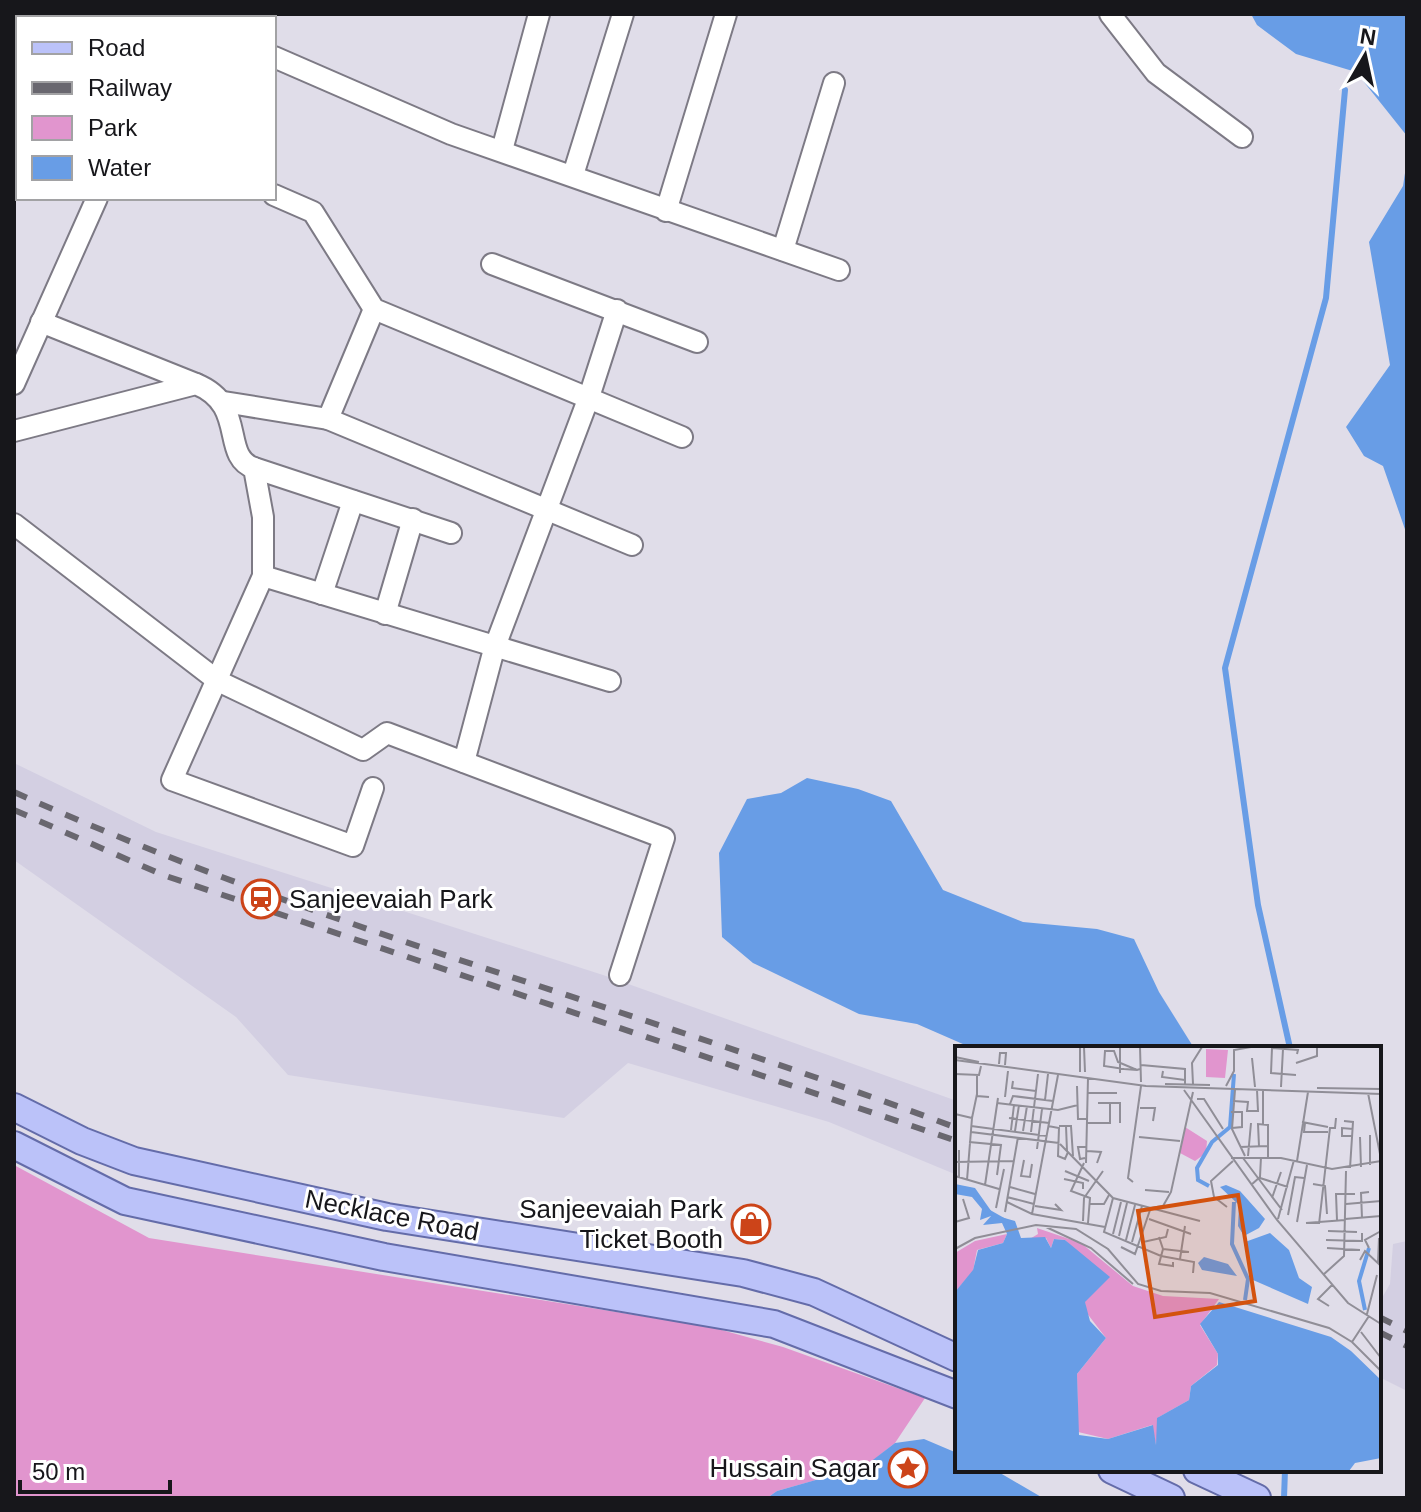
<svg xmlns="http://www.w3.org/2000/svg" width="1421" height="1512" viewBox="0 0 1421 1512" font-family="Helvetica,sans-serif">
<rect width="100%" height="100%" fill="#e0dde9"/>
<g fill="#d3cfe2">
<path d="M14,763l142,69 447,143 354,126v74l-128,-53 -201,-59 -64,55 -276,-43 -52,-58 -222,-157z"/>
<path d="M1407,1241v150l-28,-14v-74l11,-19 3,-40z"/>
</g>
<path fill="#e195ce" d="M14,1165l135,73 562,89 72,20 142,51 -30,45 -29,23 -89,25 -10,7h-753z"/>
<g fill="#689de6">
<path d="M1251,14h156v122l-51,-64 -60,-18 -39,-29z"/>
<path d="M1407,160v375l-24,-69 -19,-10 -18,-29 44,-62 -21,-123 34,-56z"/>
<path d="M807,778l51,11 33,12 52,89 80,32 74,7 37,10 25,53 35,56h-222l-55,-24 -58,-10 -106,-51 -31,-26 -3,-84 28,-54 34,-6z"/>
<path d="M924,1439l33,14v17h38l48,28h-276l10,-7 88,-25 30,-23z"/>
</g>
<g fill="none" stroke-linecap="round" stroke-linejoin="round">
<g stroke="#689de6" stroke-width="6">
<path d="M1290,1048l-32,-143 -33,-237 101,-370 19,-208"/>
<path d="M1284,1498l1,-28"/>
</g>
<defs>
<g id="minor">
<path d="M176,14l9,4"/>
<path d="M1110,14l46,59 86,64"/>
<path d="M30,18l2,-4"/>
<path d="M160,18l1,-4"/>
<path d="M14,52l4,-8"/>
<path d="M274,57l177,77 388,136"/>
<path d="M502,150l37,-136"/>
<path d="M573,175l50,-161"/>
<path d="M274,195l39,17 61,97 308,128"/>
<path d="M666,211l60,-197"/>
<path d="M783,250l51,-167"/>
<path d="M492,264l205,78"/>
<path d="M41,322l155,62"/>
<path d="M14,384l83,-186"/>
<path d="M224,402l104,17 46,-110"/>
<path d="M328,419l304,126"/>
<path d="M14,431l182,-47c52,21 24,72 58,84l9,49v59l-91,204 181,66 20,-58"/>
<path d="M254,468l197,65"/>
<path d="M14,524l204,157 145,69 24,-17 277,105 -44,137"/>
<path d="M263,576l347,105"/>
<path d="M322,594l31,-93"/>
<path d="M385,614l28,-95"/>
<path d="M464,762l30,-113 95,-252 28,-87"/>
</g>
<g id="major">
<path d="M14,1107l68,34 52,20 253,56 356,56 71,19 143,66"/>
<path d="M14,1145l111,56 259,56 390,67 183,71"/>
<path d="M1112,1470l59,28"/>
<path d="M1197,1470l60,28"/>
</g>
</defs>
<use href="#minor" stroke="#7d7a85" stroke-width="24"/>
<use href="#major" stroke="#646ca9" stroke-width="30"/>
<use href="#minor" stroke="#fff" stroke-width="20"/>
<use href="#major" stroke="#bbc2f9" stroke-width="26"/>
<g stroke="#69676f" stroke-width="6" stroke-dasharray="14 14" stroke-linecap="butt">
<path d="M14,792c304,137 631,219 943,336"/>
<path d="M14,810l149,65 794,266"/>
<path d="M1379,1317l28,14"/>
<path d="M1379,1332l28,14"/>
</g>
</g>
<defs>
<symbol id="station-ring" viewBox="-11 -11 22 22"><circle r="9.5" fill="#fff" stroke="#cc4419" stroke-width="1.5"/><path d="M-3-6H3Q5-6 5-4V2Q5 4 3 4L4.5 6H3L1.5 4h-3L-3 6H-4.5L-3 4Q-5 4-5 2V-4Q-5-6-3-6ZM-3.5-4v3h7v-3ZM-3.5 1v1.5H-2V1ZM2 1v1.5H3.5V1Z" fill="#cc4419"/></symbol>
<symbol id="shop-ring" viewBox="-11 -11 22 22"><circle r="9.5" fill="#fff" stroke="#cc4419" stroke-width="1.5"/><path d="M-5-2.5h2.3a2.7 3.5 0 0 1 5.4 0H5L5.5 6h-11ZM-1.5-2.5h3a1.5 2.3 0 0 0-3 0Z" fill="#cc4419"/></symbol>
<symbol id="sight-ring" viewBox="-11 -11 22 22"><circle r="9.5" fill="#fff" stroke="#cc4419" stroke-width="1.5"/><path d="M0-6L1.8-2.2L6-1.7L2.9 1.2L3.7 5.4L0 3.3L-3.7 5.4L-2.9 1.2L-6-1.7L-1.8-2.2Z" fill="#cc4419"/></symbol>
</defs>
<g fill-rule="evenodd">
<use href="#station-ring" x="239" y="877" width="44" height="44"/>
<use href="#shop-ring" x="729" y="1202" width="44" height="44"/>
<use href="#sight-ring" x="886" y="1446" width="44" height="44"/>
</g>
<g text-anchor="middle" stroke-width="6" stroke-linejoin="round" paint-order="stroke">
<g font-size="26" fill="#17171b" stroke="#fff" text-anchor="end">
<text x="289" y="908" text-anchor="start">Sanjeevaiah Park</text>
<text x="723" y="1218">Sanjeevaiah Park<tspan x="723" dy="30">Ticket Booth</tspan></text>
<text x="880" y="1477">Hussain Sagar</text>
</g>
<g font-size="26" fill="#17171b" stroke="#fff">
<text transform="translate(392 1215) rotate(11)" y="9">Necklace Road</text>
</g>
</g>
<g transform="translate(955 1046)">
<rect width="426" height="426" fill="#e0dde9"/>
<path d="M251,3l22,1 -3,28 -19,-1zM230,81l22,14 -1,12 -11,8 -15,-8zM82,182l44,15 52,43 30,10 56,3 -19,26 18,29 -1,11 -26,21 -2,14 -30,17 -3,29 -4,-21 -44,14 -30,-7 -1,-58 29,-36 -20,-26 -6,-56 -15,-16 -11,-1 -3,9 -5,-10 -18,2 10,-6zM52,188l-4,9 -26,7 -4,21 -18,21v-39l20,-12z" fill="#e195ce"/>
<path d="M0,138l20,4 19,27 21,6 6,17 24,-1 6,11 3,-9 11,1 45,37 -25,25 5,19 16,17 -29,36 2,61 29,4 45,-14 3,20 1,-27 32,-18 2,-14 27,-21v-11l-18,-30 19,-22 112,35 20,14 30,29v78l-26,5 -6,8h-394v-179l18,-22 5,-20 25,-7 4,-9 -5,-11 -19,2 8,-9 -11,4 2,-11 -10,-12 -17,-3zM271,139l14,6 25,28 -6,9 -15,8 -6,-10 1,-21 -19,-18zM315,187l19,17 10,28 13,9 -4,17 -55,-24 -8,-38zM249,211l24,7 9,12 -35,-6 -4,-7z" fill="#689de6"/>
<path fill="none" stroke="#689de6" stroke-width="4" d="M254,140l-11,-6 -1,-12 15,-26 18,-15 4,-53M279,156l-2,42 16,35 -3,21M31,164l23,13M410,264l-6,-29 10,-33"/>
<path fill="none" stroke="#908e97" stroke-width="2" d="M125,1v25M129,1l1,25M185,1l1,35M0,11l24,5M297,12l3,29M0,14l191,26 235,8M341,17l21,-7v-9M44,18l1,-11h6l-1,12M186,19l44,4v15M182,24l-19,-8 -4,-11h-9l-1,15 20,3 13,1 3,-1M208,25l-1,6 23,3M165,27v-26M0,28l24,1 2,-9M22,29v21l12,1M341,29l-25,-2 1,-25 26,2 -1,4M58,35l-1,7 24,3M210,38l45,1M238,38l-1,-21 10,-16M122,40l1,33h9M271,40l8,-15v-21l17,-3M326,41l2,-38M362,42l64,1M229,44l93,130 71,83 33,21M280,44l-3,39 13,27M308,44v34M132,47h30M413,47l13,66M50,51l3,-26M242,53h7l19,30M90,54l3,-26M278,55l15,1 -1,9h11l-1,-21M42,57l61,7 20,-5M143,57h22v20M55,58l3,-8 40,5M185,62h15l-2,13M276,66h11v15l-10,1M0,68l17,4 5,-24M54,72l40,5M389,75l9,1 -3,46M347,76l26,5M132,77h23v-20M350,77l-1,9h24M16,80l76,10M93,80l11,2 -1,28 7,3 3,-7M104,80h12l2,30M111,80l1,25M56,84l3,-25M60,85l4,-26M68,85l4,-25M16,86l88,11M76,86l7,-58M415,89v30M397,90h-10v-8l11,1M184,91l41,4M405,91l1,30M14,96l32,3 -4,30M105,98l53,54 87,23M304,100l-1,-22 10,1v32M285,101l28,-1M82,103l5,-40M132,105l14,1 -4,11M293,110l3,-33M130,112l-5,1 -2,-12h9M276,112h50l51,11 49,-8M288,112l39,52M69,114l-3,16 9,1 2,-13M342,115l11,-69M0,116l59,-1M129,117l-13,28 19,7 -2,25M131,117l2,-85M110,125l24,10M0,130l44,13M4,131v-27M305,132l28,9M109,133l19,4v6M12,134l5,-62M178,136l-5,-4 13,-92M358,138l12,2 2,28M30,139l13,-87M296,139l9,-8 1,-20M55,141l25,7M190,144l24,2M52,151l27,7M158,152l-9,34 57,24 33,6 -1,11M317,152l9,-26M52,156l25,12 73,13M134,158h15l5,-9M391,158l35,-3M80,160l26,4 -6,-6M272,161l-13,-10 -3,-16 22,-20M41,162l8,-39M195,162l13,-2 8,-14 22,-100M50,166l13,-75M77,168l26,-139M333,169l7,-38 9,1M407,172l-1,-25 8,-1M194,173l42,15M323,173l16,-59M390,173l36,-3M382,174l-1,-26h19M128,175l1,-23 19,-27M0,176l14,-4 -6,-19M342,176l10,-57M351,177l39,-3M364,178l11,-96h5l1,-10M91,181l45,21 42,36M373,185l29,1M158,188l8,-32M164,190l8,-33M204,191l4,12 -4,15 14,2v-4M171,194l9,-35M371,194l36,1v-8M177,196l10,-36M188,196l23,-5 2,-8M166,201l14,7 15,-44M372,202l33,2M414,202l-4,-8 16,-9M0,203l20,-11 61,-13 40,4 32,20 30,35 23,7 49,2 119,35 23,14 29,29M208,203l26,3M225,213l5,-33M405,214l5,-9 16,15M423,217l1,-25M368,229l21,-19 2,-85M374,260l-11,-7 14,-14M412,268l10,-39M406,286l20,26M397,296l17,-26"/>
<path fill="#d3520e" fill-opacity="0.15" stroke="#d3520e" stroke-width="4" d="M283,149l17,106 -100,16 -17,-106z"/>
<rect width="426" height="426" fill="none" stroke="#17171b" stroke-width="4"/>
</g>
<rect width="1421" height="1512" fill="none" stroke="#17171b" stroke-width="32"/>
<rect x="16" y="16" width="260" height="184" fill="#ffffff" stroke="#a2a2a4" stroke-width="2"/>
<rect x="32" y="42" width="40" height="12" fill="#bbc2f9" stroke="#a2a2a4" stroke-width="2"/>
<text x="88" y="56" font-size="24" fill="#17171b">Road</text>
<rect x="32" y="82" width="40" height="12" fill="#69676f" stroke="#a2a2a4" stroke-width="2"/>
<text x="88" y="96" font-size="24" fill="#17171b">Railway</text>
<rect x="32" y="116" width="40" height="24" fill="#e195ce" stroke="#a2a2a4" stroke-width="2"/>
<text x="88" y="136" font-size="24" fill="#17171b">Park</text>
<rect x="32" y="156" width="40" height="24" fill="#689de6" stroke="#a2a2a4" stroke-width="2"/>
<text x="88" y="176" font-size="24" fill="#17171b">Water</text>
<g transform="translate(1365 56) rotate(9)" stroke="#ffffff" stroke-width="6" paint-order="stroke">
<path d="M0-6L14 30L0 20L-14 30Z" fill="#17171b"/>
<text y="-12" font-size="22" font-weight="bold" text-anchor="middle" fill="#17171b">N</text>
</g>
<path d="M20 1480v12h150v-12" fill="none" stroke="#17171b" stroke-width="4"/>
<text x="32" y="1480" font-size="24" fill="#17171b" stroke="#ffffff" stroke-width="6" paint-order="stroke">50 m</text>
</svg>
